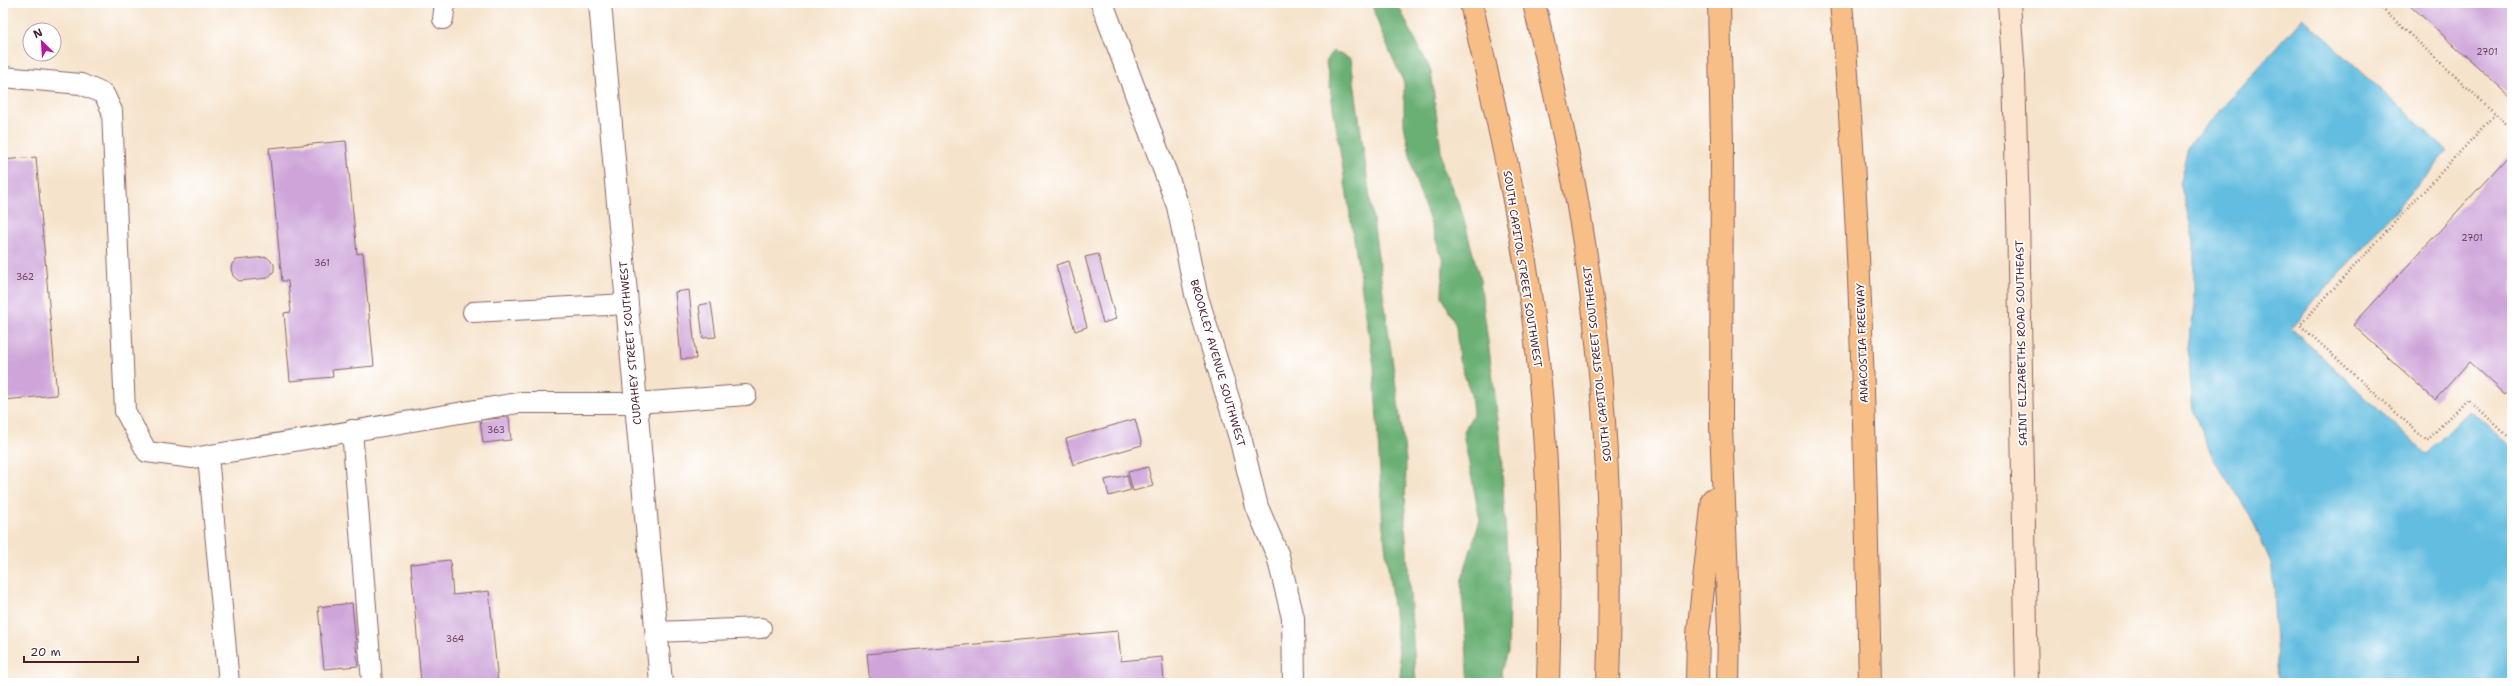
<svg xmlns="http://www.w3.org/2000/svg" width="2515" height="686" viewBox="0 0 2515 686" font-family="'Shantell Sans',sans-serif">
<rect width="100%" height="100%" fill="#fff"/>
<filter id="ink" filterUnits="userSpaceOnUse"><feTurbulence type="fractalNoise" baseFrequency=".025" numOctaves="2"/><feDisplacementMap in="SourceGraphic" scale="8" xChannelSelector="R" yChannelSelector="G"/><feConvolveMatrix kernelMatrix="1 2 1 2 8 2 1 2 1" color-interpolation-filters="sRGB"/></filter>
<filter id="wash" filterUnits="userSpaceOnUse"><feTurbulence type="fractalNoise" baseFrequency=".012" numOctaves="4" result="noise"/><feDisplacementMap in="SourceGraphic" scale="16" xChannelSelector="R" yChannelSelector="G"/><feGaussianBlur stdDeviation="0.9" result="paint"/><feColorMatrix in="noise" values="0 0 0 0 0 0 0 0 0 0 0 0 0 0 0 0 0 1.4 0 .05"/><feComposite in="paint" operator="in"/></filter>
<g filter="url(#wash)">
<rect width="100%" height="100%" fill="#f6e3cb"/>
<g fill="#6bb074" stroke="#5a6850">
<path d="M1371,3h26l34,68 12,96 18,42 19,71 20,154 9,157 -1,61 -7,20 2,11h-34l-8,-101 19,-62 -17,-87 10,-19 -2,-20 -12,-34 -3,-34 -14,-30 1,-36 -28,-81 -11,-54v-42l-22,-49z"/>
<path d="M1333,51l18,8 55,401 -1,63 11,160h-17l2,-15 -18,-140 -9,-162 -48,-304z"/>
</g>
<path fill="#63bde0" stroke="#566e86" d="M2303,18l145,133 -157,177 135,126 44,-44 42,38v235h-234l-6,-117 -22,-51 -37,-57 -20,-46 -5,-64 6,-41v-66l-14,-59 8,-36z"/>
<g id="blocks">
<g fill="#cea4d9">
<path d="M2412,3h100v95l-102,-93z"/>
<path d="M346,141l11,113 6,-1 11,113 -42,4 1,7 -43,4 -6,-68 7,-1 -3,-31h-6l-13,-133z"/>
<path d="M2512,152v233l-8,9 -35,-32 -34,38 -82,-75z"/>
<path d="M36,157l21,238 -54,5v-240z"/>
<path d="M1098,254l18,65 -13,4 -18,-66z"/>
<path d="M267,257l7,7v7l-6,7 -29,3 -6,-5 -2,-7 1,-5 4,-4z"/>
<path d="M1069,261l18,66 -12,4 -19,-66z"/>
<path d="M689,290l7,69h-15l-6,-67z"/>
<path d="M711,303l5,34 -13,1 -4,-33z"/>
<path d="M509,417l2,23 -28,3 -3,-23z"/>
<path d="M1135,419l7,26 -69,20 -7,-26z"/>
<path d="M1148,467l5,19 -20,5 -5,-19z"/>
<path d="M1127,475l4,15 -22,6 -4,-16z"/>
<path d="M450,560l3,35 36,-4 9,92h-77l-10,-119z"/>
<path d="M352,603l6,63 -34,3 -6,-62z"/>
<path d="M1118,631l3,30 41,-4 2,26h-294l-3,-29z"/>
</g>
</g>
</g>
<g filter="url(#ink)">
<use href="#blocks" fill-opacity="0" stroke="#866463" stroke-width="1"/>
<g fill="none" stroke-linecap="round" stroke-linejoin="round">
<defs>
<g id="lane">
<path d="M443,19l2,-16"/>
<path d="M3,77l78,7 23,10 8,17 13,300 22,41 46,6 325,-55h118l110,-8"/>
<path d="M473,312l154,-8"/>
<path d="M352,430l20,253"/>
<path d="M208,456l21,227"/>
<path d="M656,632l105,-4"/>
</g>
<g id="street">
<path d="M600,3l61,680"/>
<path d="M1102,3l76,203 18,88 45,147 16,66 21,49 15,62 1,65"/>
</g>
<path id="secondary" d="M2009,3l5,73 4,139 9,468"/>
<g id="primary">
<path d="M1471,3c23,101 47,202 61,305 16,124 20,250 16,375"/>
<path d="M1534,3c15,64 30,128 42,192 29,161 38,325 32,488"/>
</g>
<g id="highway">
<path d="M1719,3l3,140 -1,283 8,204 -1,53"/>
<path d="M1841,3c21,226 24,453 29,680"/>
<path d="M1697,683l1,-49 15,-135"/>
</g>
</defs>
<use href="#lane" stroke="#866463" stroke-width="22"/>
<use href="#street" stroke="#866463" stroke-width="24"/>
<use href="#secondary" stroke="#866463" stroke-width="24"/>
<use href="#primary" stroke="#866463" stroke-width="24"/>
<use href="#highway" stroke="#866463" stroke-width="24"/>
<g stroke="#866463" stroke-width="2.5" stroke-dasharray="1 3" stroke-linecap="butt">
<path d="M2376,3l136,126"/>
<path d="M2495,114l-195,211 127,116 40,-43 45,42"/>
</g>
<use href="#lane" stroke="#fff" stroke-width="20"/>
<use href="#street" stroke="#fff" stroke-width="22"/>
<use href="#secondary" stroke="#fce5cf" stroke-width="22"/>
<use href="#primary" stroke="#f7be88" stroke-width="22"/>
<use href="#highway" stroke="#f7be88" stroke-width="22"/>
</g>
</g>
<g text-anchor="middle" stroke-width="3.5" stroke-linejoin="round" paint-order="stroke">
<g font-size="9" fill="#6b4056">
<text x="2487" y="55">2701</text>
<text x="2472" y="241">2701</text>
<text x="322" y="266">361</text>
<text x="25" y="280">362</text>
<text x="496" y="433">363</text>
<text x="455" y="642">364</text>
</g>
<g font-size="11" fill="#4a1f2b" stroke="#fff">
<text transform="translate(1523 269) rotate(81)" y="4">SOUTH CAPITOL STREET SOUTHWEST</text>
<text transform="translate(630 343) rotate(-95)" y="4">CUDAHEY STREET SOUTHWEST</text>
<text transform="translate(1862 343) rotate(-92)" y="4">ANACOSTIA FREEWAY</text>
<text transform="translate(2021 343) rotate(-91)" y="4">SAINT ELIZABETHS ROAD SOUTHEAST</text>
<text transform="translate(1218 363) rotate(74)" y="4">BROOKLEY AVENUE SOUTHWEST</text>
<text transform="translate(1597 364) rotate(-96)" y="4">SOUTH CAPITOL STREET SOUTHEAST</text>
</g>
</g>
<rect width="2515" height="686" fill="none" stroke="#fff" stroke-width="16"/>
<g transform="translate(42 42) rotate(335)"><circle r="19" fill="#ffffff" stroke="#b7a5aa"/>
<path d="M0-3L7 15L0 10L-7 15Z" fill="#b5179e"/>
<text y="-6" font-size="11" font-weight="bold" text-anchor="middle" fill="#4a1f2b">N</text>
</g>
<path d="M24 656v6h114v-6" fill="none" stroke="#4a1f2b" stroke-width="2"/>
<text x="30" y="656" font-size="12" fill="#4a1f2b" stroke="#ffffff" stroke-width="3" paint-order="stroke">20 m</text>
</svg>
